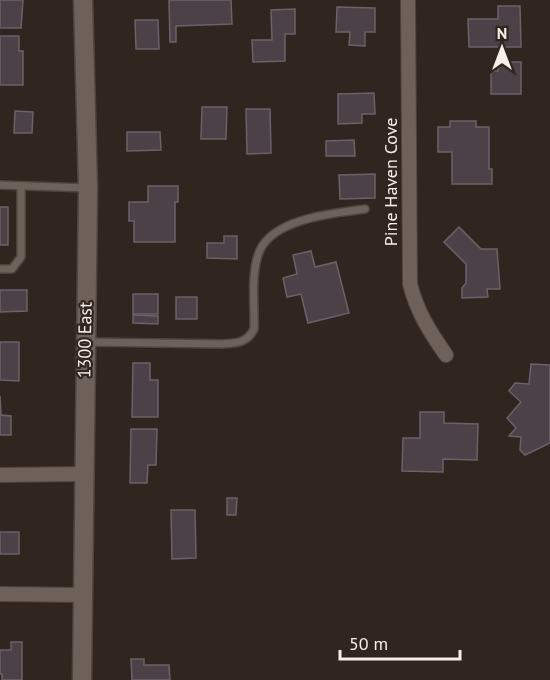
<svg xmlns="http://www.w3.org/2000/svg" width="550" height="680" viewBox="0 0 550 680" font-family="'PT Sans',sans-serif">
<rect width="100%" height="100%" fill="#31261f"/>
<g fill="#4d4148" stroke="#6d6068" stroke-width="1.5">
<path d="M0,0h23l-2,28h-21z"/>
<path d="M169,0h62l1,24 -56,2v16h-6z"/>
<path d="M498,6h22l1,41h-52l-1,-28h30z"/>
<path d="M337,7l38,1v24h-10v14l-16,-1 1,-13h-14z"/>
<path d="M295,9v25h-10v27l-32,1 -1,-22h20l-1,-30z"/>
<path d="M135,20h23l1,29h-23z"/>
<path d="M0,36h19v15h4v34h-23z"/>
<path d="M498,62h23v32h-30v-23h7z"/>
<path d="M374,93l1,21h-13v9l-24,1v-30z"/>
<path d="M202,107h25l-1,32h-25z"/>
<path d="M246,109h24l1,44 -24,1z"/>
<path d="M15,111l18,1 -1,21h-18z"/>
<path d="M450,121h26v6h13v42h3v15h-40v-32h-14v-25h12z"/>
<path d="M127,132h33l1,18 -34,1z"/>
<path d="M354,140l1,16h-29v-15z"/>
<path d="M375,174v24l-35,1 -1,-24z"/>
<path d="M148,186h30v16h-3v40h-41v-21h-5v-19h19z"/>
<rect x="0" y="207" width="8" height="38"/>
<path d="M459,227l22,22h16l3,40h-13l1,8 -26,1v-10l4,-5v-19l-22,-22z"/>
<path d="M224,236h13v23l-30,-1v-15h17z"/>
<path d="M311,251l4,16 21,-5 13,51 -41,10 -7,-29 -14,3 -4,-19 14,-4 -4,-19z"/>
<path d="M0,290h27v21l-27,1z"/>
<rect x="133" y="294" width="25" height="20"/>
<rect x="176" y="297" width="21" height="22"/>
<path d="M133,315l25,1v8l-25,-1z"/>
<path d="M0,342h19v39l-19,-1z"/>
<path d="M133,363h17v17h8v37h-26z"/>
<path d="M531,364l19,1v78l-25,12 -5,-5 1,-13 -12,-1 7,-8 -9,-10 14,-16 -12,-11 6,-8 14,1z"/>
<path d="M0,396l1,19 10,1v19h-11z"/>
<path d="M420,412h24v11l34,1 -1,36 -34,-1v13l-41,-1 1,-33h17z"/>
<path d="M131,429h26l-1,36h-8l-1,18h-17z"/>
<path d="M227,498h10l-1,17h-9z"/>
<path d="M171,510h24l1,48 -24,1z"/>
<rect x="0" y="532" width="19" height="22"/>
<path d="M11,642h11v38h-20v-6h-2v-24h11z"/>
<path d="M131,659h13v6h25l1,15h-38z"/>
</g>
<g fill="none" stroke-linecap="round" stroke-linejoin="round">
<defs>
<g id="service">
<path d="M0,185l88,3"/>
<path d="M0,269h12l9,-12v-71"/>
<path d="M88,342l135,2c14,-1 24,-1 31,-15 1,-25 -4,-56 6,-79 15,-32 75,-37 105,-41"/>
</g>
<g id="minor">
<path d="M408,0l2,284c7,28 20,48 36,71"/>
<path d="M0,475l83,-1"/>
<path d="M0,594l82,1"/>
</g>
<path id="secondary" d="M82,680l6,-492 -5,-188"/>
</defs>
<use href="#service" stroke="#4e453f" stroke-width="10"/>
<use href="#minor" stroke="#4e453f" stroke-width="16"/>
<use href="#secondary" stroke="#4e453f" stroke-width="21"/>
<use href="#service" stroke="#6e6159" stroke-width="7"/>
<use href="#minor" stroke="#6e6159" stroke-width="14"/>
<use href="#secondary" stroke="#6e6159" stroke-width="18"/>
</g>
<g text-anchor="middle" stroke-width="4.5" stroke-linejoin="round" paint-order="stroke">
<g font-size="18" fill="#f6eeea" stroke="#31261f">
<text transform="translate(391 182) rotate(-90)" y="6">Pine Haven Cove</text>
<text transform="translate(85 340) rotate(-89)" y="6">1300 East</text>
</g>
</g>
<g transform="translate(502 48)" stroke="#31261f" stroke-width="4.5" paint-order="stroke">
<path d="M0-4.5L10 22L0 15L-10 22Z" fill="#f6eeea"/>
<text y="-9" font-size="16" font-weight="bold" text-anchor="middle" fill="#f6eeea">N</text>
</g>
<path d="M340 650v9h120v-9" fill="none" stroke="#f6eeea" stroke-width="3"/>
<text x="349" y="650" font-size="18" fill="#f6eeea" stroke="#31261f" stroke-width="4.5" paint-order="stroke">50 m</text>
</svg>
